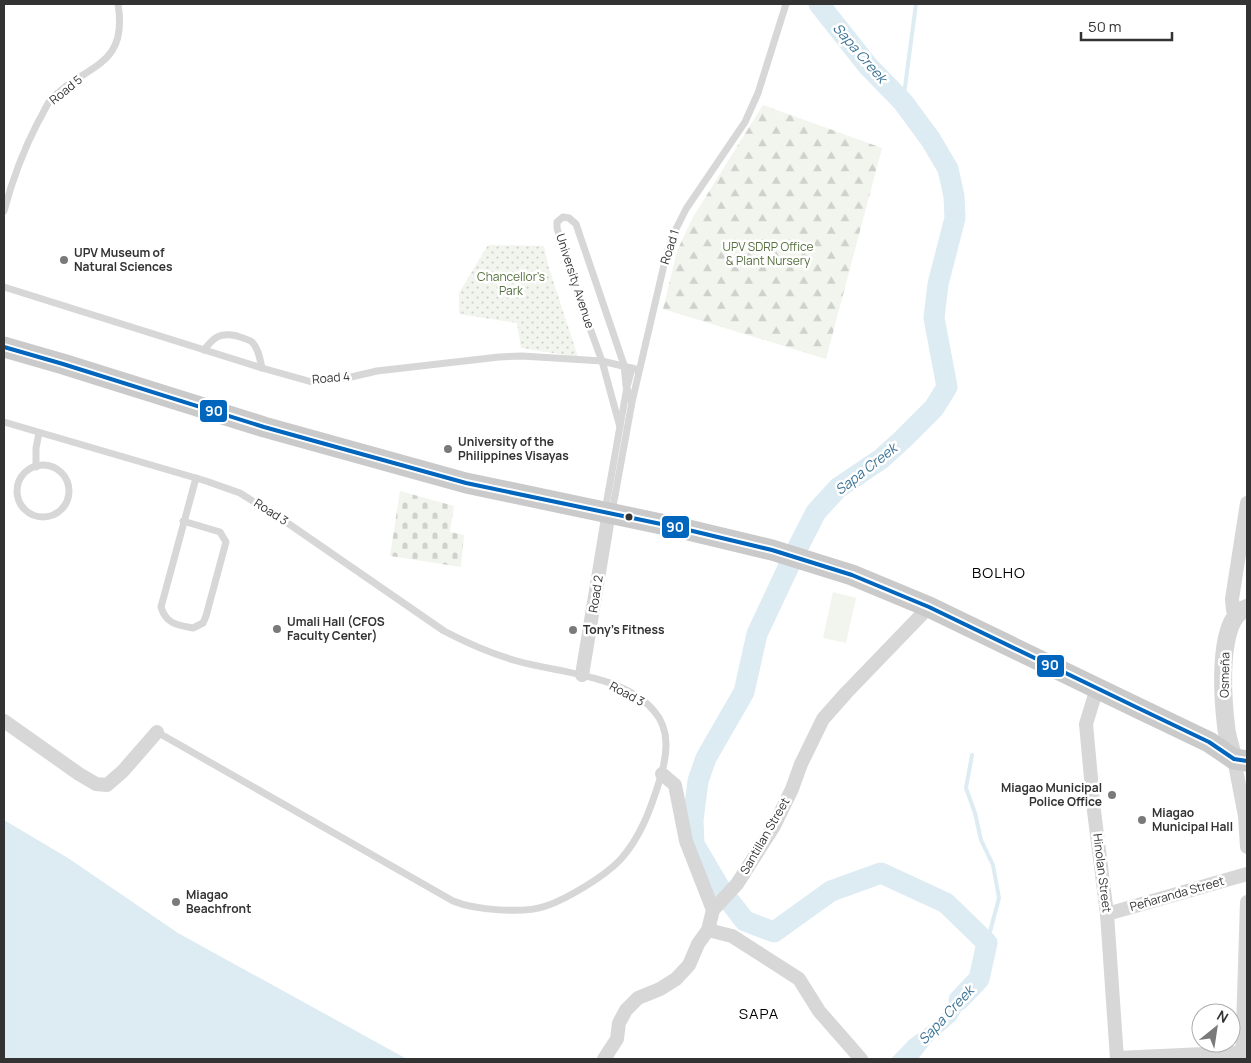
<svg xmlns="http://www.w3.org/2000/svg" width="1251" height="1063" viewBox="0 0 1251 1063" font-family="Manrope,sans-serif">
<defs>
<pattern id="forest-firs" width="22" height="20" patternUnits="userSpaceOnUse" patternTransform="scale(1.25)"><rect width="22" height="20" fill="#f1f5ed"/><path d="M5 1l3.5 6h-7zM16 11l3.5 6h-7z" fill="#cfd2cc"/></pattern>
<pattern id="cemetery-stones" width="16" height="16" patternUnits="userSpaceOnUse" patternTransform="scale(1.25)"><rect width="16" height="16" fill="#f1f5ed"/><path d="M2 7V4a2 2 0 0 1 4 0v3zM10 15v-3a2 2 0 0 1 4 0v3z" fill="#cfd2cc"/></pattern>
<pattern id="park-dots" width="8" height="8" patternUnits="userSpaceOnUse" patternTransform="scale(1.25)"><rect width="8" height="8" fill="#f1f5ed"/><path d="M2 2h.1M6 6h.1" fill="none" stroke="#cfd2cc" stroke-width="1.8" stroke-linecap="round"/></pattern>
</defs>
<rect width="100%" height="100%" fill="#fff"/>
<path fill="url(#forest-firs)" d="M763,105l119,43 -56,211 -163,-50 14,-58 16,-34z"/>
<path fill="url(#cemetery-stones)" d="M400,491l54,15 -4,26 14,3 -3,32 -71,-11z"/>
<path fill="url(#park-dots)" d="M488,245l56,1 4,19 30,92 -57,-9 -4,-25 -58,-9v-21z"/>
<path fill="#f1f5ed" d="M833,592l23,6 -10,45 -23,-5z"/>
<g fill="#ddebf3">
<path d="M4,820l64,38 110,75 229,126h-403z"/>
<path d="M979,979l-23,41 -24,21 -14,18h-27l18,-19 26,-19 28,-30z"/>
</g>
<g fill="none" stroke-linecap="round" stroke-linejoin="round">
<g stroke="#ddebf3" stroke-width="4">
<path d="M903,102l13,-98"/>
<path d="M972,755l-6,33 9,25 6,27 12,25 6,33 -12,45"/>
</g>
<g stroke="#ddebf3" stroke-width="21">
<path d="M721,890l-27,-46 -1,-24 5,-39 8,-23 38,-66 13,-58 38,-81 21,-41 22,-24 43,-29 22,-20 31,-31 13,-21 -13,-69 4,-34 17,-66 -1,-22 -6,-27 -17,-29 -28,-38 -35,-36 -49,-62"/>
<path d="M731,903l14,18 29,11 57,-41 50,-18 65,30 41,40 -8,36 -20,21"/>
</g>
<g stroke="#d7d7d7" stroke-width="7">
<path d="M4,211c8,-30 19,-60 34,-89 4,-6 7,-14 11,-20 33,-38 80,-32 69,-98"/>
<path d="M4,287l258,81 50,14 39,-5 26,-6 122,-14 23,-1 80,5 37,9"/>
<path d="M204,350c10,-13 16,-18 33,-14 5,2 11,3 15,6 7,7 8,18 10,26"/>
<path d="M4,422l202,59 34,12 49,31 155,107c23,12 48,23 73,30 42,12 107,14 137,50 17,19 13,45 6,68 -9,29 -19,58 -40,81 -15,16 -53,39 -74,46 -23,8 -71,4 -93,-5l-296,-169"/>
<path d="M620,427l-18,-66 -29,-79 -16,-54v-6l6,-5 6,1 7,6 48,141 2,21 5,15"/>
<circle cx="43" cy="491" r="26"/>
<path d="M36,467v-19l3,-15"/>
<path d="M605,511l22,-124 5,-19"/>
<path d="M612,512l20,-110 35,-150 8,-21 11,-22 59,-87 13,-29 28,-89"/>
<path d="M183,521l37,11 6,10 -20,74 -3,7 -10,5c-16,-3 -27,-4 -32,-21l35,-129"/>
</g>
<g stroke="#d7d7d7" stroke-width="14">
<path d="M1236,615l-3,-5 -1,-11 15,-96"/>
<path d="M582,675l27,-163"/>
<path d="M1097,688l-11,36 8,87 13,103 10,145"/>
<path d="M4,721l75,53 17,10 11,1 16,-14 34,-39"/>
<path d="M1234,759l11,57 2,31"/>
<path d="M662,774l13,11 11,56 27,69"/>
<path d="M1107,914l140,-40"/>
<path d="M708,930l24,6 67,43 20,32 42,48"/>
<path d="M1117,1058l130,-6"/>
<path d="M604,1059l13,-20 2,-16 7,-13 12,-12 22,-9 16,-10 13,-14 9,-21 10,-14 5,-20 24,-26 37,-58 18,-37 9,-25 22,-45 23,-26 83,-86"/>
<path d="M1242,1059l5,-157"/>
</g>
<path stroke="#d7d7d7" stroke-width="18" d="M1234,759c-3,-11 -7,-22 -8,-33 -3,-26 -10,-109 21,-118"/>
<path stroke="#cacaca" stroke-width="21" d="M4,347l59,17 201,63 202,56 214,45 92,22 80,25 77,32 209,101 71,34 25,17 13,2"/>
<defs>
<path id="bus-1" d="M4,347l59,17 201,63 202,56 214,45 92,22 80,25 77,32 209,101 71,34 25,17 13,2"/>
</defs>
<use href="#bus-1" stroke="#fff" stroke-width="8"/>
<use href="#bus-1" stroke="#0065bd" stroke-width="4"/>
</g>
<g fill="#7a7a7a" stroke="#fff" stroke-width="2">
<circle cx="64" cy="260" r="5"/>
<circle cx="448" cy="449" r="5"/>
<circle cx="277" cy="629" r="5"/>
<circle cx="573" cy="630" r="5"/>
<circle cx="1112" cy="795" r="5"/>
<circle cx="1142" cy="820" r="5"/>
<circle cx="176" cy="902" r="5"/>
</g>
<circle fill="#333" stroke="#fff" stroke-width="2" cx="629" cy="517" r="4.5"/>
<g text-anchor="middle" stroke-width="5" stroke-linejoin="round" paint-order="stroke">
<g font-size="12" fill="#333" stroke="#fff">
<text transform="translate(66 90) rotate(-39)" y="4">Road 5</text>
<text transform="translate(670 247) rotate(-72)" y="4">Road 1</text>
<text transform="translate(575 281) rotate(72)" y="4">University Avenue</text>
<text transform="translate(331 378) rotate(-5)" y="4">Road 4</text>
<text transform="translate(271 512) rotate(33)" y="4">Road 3</text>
<text transform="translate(596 594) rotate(-81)" y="4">Road 2</text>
<text transform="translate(1225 675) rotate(-89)" y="4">Osmeña</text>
<text transform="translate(627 694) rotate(28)" y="4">Road 3</text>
<text transform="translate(765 836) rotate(-60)" y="4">Santillan Street</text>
<text transform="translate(1102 873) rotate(83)" y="4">Hinolan Street</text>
<text transform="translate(1177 894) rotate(-16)" y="4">Peñaranda Street</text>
</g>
<g font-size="12" fill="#56703f" stroke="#fff">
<text x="768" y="251">UPV SDRP Office<tspan x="768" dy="14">&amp; Plant Nursery</tspan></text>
<text x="511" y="281">Chancellor's<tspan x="511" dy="14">Park</tspan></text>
</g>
<g font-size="12" font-weight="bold" fill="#333" stroke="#fff" text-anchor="start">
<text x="74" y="257">UPV Museum of<tspan x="74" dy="14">Natural Sciences</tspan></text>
<text x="458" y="446">University of the<tspan x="458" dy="14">Philippines Visayas</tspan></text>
<text x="287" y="626">Umali Hall (CFOS<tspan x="287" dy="14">Faculty Center)</tspan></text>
<text x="583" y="634">Tony's Fitness</text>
<text x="1102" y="792" text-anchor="end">Miagao Municipal<tspan x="1102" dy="14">Police Office</tspan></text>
<text x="1152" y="817">Miagao<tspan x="1152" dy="14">Municipal Hall</tspan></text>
<text x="186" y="899">Miagao<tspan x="186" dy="14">Beachfront</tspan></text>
</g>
<g font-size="14" font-style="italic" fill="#3f7597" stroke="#fff">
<text transform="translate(860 53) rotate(49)" y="5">Sapa Creek</text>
<text transform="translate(866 469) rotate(-38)" y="5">Sapa Creek</text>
<text transform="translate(946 1015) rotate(-47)" y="5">Sapa Creek</text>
</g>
<g font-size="15" letter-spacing="1" fill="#000" stroke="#fff">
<text x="999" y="578">BOLHO</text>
<text x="759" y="1019">SAPA</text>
</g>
</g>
<g stroke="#fff" stroke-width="2">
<rect x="199" y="399" width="29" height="24" rx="5" fill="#0065bd"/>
<rect x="661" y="515" width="29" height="24" rx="5" fill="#0065bd"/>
<rect x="1036" y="654" width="29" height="24" rx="5" fill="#0065bd"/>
</g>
<g font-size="14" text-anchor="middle" font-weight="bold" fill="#fff">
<text x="214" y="416">90</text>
<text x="675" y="532">90</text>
<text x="1050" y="670">90</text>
</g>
<rect width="1251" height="1063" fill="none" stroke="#333333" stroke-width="10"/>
<g transform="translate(1216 1028) rotate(30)"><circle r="24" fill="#ffffff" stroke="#adadad"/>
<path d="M0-4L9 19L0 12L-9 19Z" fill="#7a7a7a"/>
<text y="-8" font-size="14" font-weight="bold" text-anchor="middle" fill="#333333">N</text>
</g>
<path d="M1081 32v8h91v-8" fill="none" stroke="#333333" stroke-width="2.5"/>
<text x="1088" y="32" font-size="15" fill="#333333" stroke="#ffffff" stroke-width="4" paint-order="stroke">50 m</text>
</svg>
